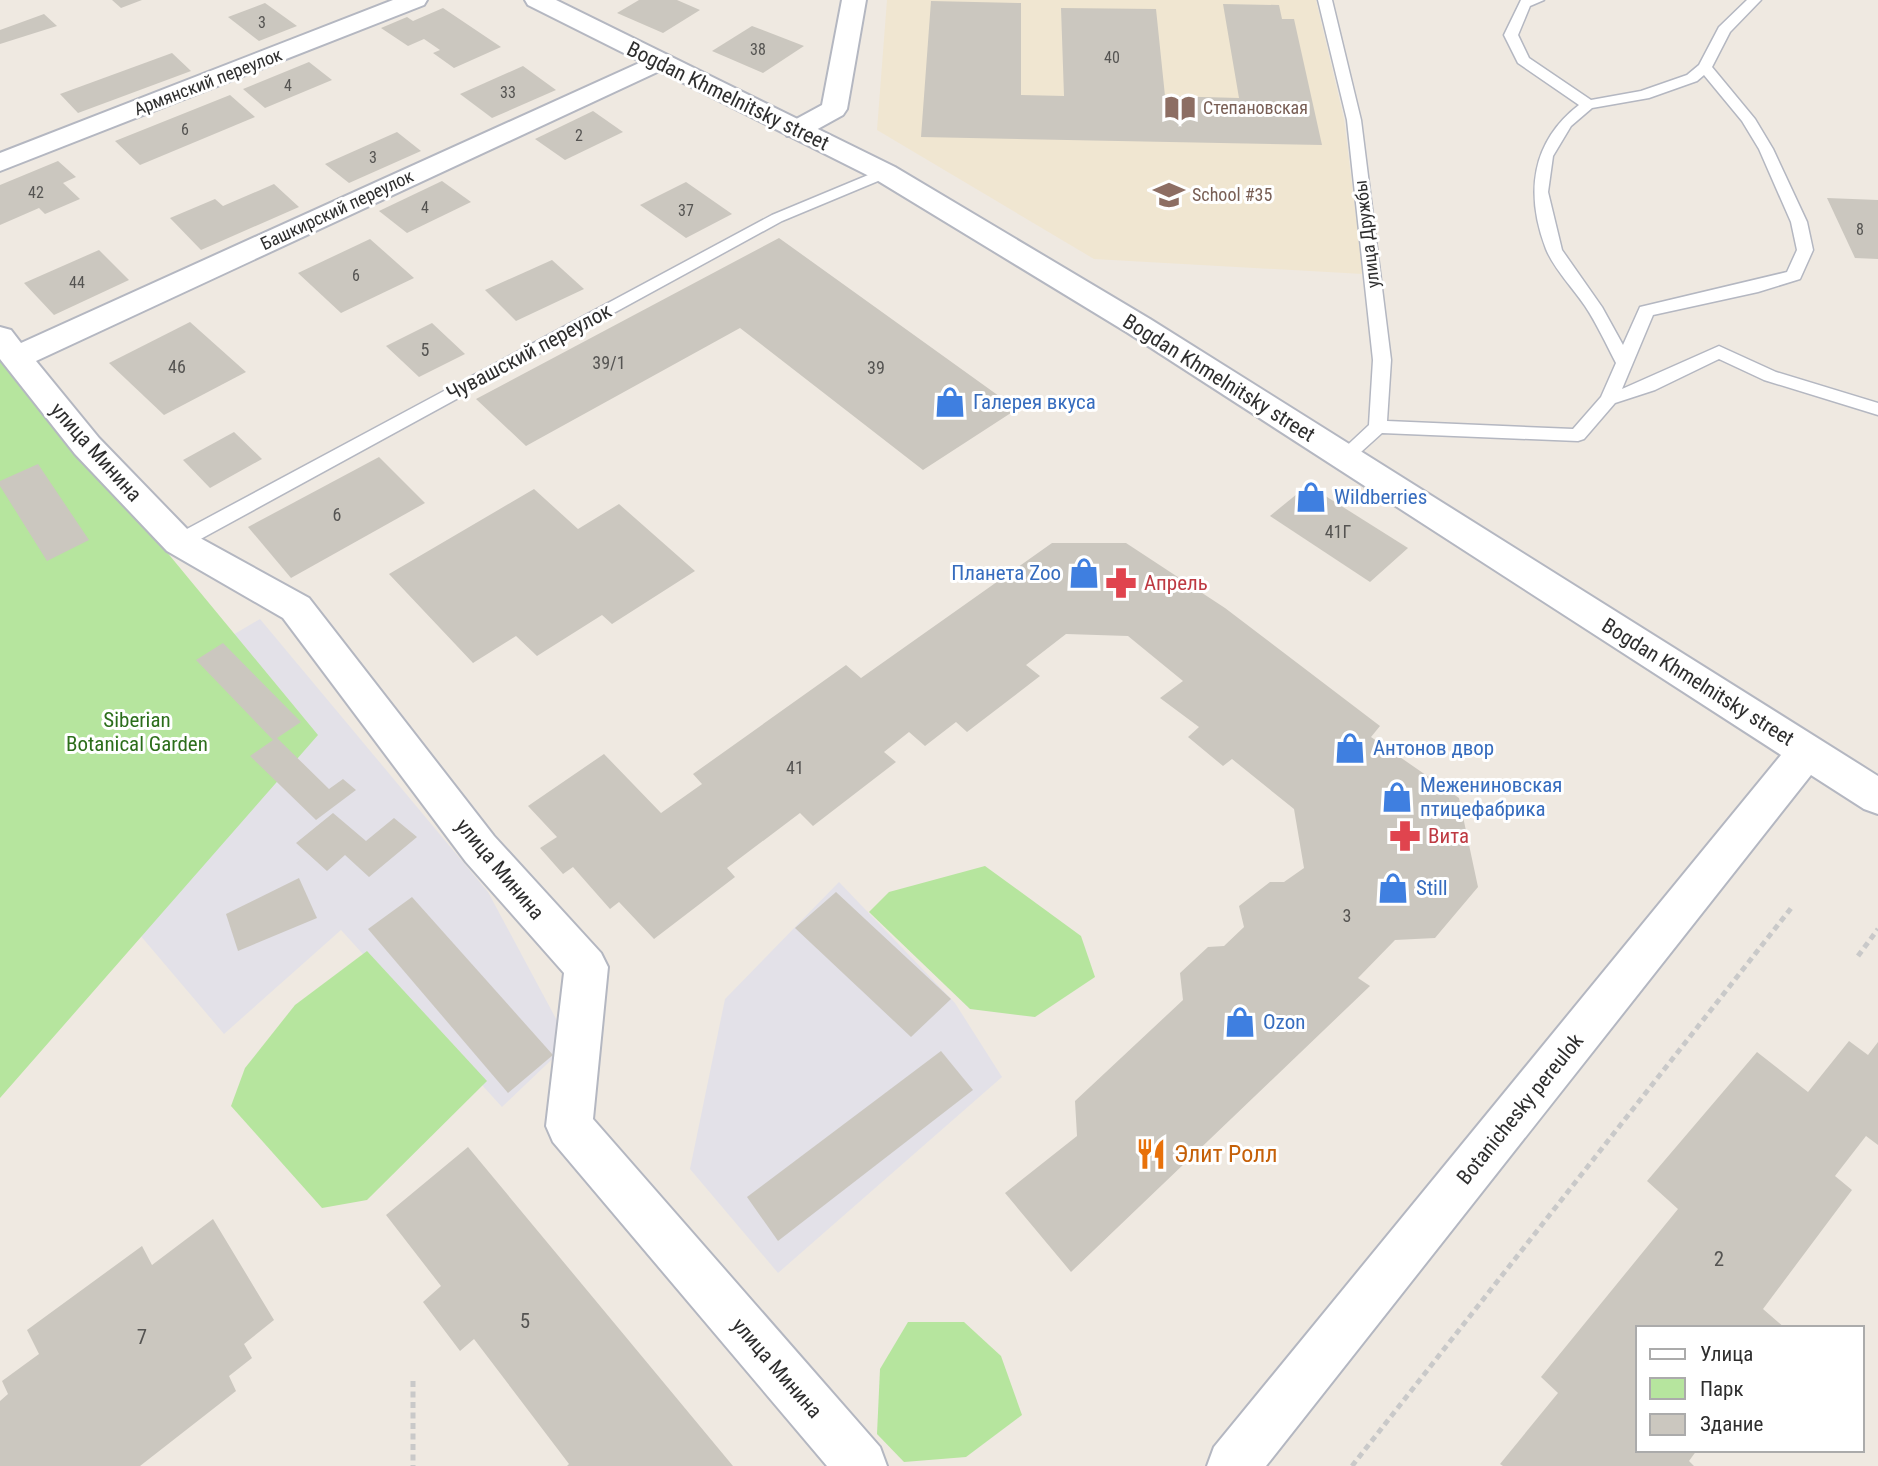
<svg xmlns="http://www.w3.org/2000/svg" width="1878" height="1466" viewBox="0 0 1878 1466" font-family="'Roboto Condensed',sans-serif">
<rect width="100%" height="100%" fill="#efe9e1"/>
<g fill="#e3e1e8">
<path d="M260,619l228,273 81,151 -67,64 -161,-177 -117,104 -90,-106 50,-264z"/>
<path d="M839,882l116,121 47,74 -224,196 -88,-104 35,-170z"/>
</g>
<path fill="#f0e6d1" d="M887,0h429l28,119 19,155 -269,-15 -217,-129z"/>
<g fill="#b6e59e">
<path d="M0,357l74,96 92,98 152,184 -318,363z"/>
<path d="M985,866l96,70 14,41 -60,40 -65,-8 -101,-97 20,-20z"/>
<path d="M367,951l120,130 -120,119 -45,8 -91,-102 14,-38 50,-63z"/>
<path d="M908,1322h56l37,34 21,59 -56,42 -62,5 -27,-28 3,-65z"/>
</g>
<g fill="#cbc7bf">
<path d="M112,0h30l-21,8z"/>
<path d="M639,0h38l23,10 -37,23 -46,-20z"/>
<path d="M931,1l90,2v92l43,1 -3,-88 95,1 9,87 74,2 -16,-94 56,1 3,14h12l28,126 -401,-8z"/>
<path d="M265,3l32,23 -38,15 -31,-24z"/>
<path d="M443,8l58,39 -47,21 -21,-15 7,-3 -16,-11 -16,7 -27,-18 26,-11 6,4z"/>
<path d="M44,14l13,12 -57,18v-14z"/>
<path d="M752,26l52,20 -41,27 -51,-22z"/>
<path d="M172,53l19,18 -113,42 -18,-19z"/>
<path d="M309,62l23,18 -67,28 -22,-19z"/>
<path d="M523,66l33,24 -64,28 -32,-24z"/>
<path d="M230,95l25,22 -115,48 -25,-24z"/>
<path d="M593,111l30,21 -58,28 -30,-21z"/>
<path d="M397,132l24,19 -72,32 -24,-19z"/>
<path d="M58,161l18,16 -13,6 17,16 -35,15 -6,-6 -39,17v-40z"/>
<path d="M442,181l29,21 -64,31 -28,-22z"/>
<path d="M686,182l46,32 -46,24 -46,-33z"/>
<path d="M274,184l25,23 -98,43 -31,-32 45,-19 8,7z"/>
<path d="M1827,198l51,2v59l-23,-1z"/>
<path d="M779,238l238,171 -94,61 -183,-142 -214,118 -50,-47z"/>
<path d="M370,239l44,39 -73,35 -43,-40z"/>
<path d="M99,250l30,30 -75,35 -30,-32z"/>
<path d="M552,260l32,29 -68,32 -31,-31z"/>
<path d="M190,322l56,50 -82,43 -55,-52z"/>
<path d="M432,323l33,31 -46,23 -33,-31z"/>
<path d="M234,432l28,27 -52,29 -27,-28z"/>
<path d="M379,457l46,46 -134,75 -43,-51z"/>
<path d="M38,464l51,76 -42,21 -47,-75v-5z"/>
<path d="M1308,485l100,63 -38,34 -100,-66z"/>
<path d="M534,489l44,40 41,-25 76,67 -83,53 -10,-9 -65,41 -21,-20 -43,27 -84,-89z"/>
<path d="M1052,543h74l99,65 155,118 -9,11 88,61 19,89 -43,51 -40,2 -37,38 12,8 -299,286 -66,-79 72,-57 -2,-35 108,-101 -3,-27 28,-26 16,-1 20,-19 -5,-21 31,-24h14l20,-14 -10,-59 -62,-50 -9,7 -35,-29 11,-10 -39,-29 23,-17 -55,-45 -62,-2 -40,31 14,11 -73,56 -11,-10 -31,24 -16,-14 -25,20 12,10 -83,64 -13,-13 -73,55 8,9 -81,62 -35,-37 -9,7 -37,-42 -10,7 -23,-26 17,-11 -29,-31 76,-52 57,59 41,-29 -9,-10 153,-109 15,13z"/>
<path d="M223,643l78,79 -24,16 52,51 14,-10 13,11 -40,30 -66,-64 23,-16 -77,-80z"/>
<path d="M333,813l33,28 28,-23 23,19 -48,40 -24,-22 -18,16 -31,-28z"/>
<path d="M299,878l18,40 -79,33 -12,-37z"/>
<path d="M836,892l115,107 -40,38 -116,-109z"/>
<path d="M412,897l141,158 -45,38 -140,-164z"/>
<path d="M1849,1041l19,14 10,-13v103l-12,-9 -31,40 17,14 -89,119 22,19h-147v122h59l-8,11 5,5h-191l-3,-2 58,-71 -17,-16 137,-168 -31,-28 110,-129 51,40z"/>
<path d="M941,1051l32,39 -195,151 -31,-44z"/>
<path d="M468,1147l265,319h-166l2,-2 -95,-125 -14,12 -37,-49 18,-16 -55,-71z"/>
<path d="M213,1219l61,101 -30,24 8,14 -23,18 7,15 -96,75h-140v-65l8,-7 -6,-13 37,-27 -12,-24 115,-84 10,19z"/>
</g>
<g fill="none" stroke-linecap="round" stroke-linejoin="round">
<defs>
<g id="lane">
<path d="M1318,0h14l29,120 30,240 -4,61 186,8 28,-32 15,-34c-10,-19 -19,-39 -31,-57 -12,-18 -31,-37 -39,-57 -21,-55 -15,-107 33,-144l-61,-42 -14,-28 17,-35h23l-14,6 -12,29 11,23 62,42 50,-9 46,-16 12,-10 20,-38 28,-27h14l-31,32 -18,35 43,52 18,30 34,73 6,28 -13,29 -42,13 -105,23 -31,74 97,-43 57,26 102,31v12l-114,-35 -45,-21 -64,31 -40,13 -31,36 -6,2 -196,-8 -31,28h-12l-3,-4 3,-4 30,-28 4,-65 -26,-240zM1704,75l38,46 17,28 32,73 6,28 -10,22 -147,35 -17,38 -21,-38 -40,-57 -14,-58 5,-36 18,-30 21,-18 57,-10 48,-17z"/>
<path d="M885,168l8,5 -3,3 -108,45 -596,326h-14l-2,-5 2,-5 600,-322z"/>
</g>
<g id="street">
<path d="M393,0h34l-3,5 -424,166v-18z"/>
<path d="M842,0h24l-19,109 -4,6 -38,21h-18l-4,-6 4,-6 35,-19z"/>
<path d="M659,54l9,3 4,5 -4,5 -632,294 63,77 92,95 118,65 185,238 107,117 7,14 -15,152 287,328 7,19h-60l-274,-324 -7,-16 18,-153 -98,-111 -183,-244 -116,-67 -92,-97 -75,-95v-32l11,3 10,13z"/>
</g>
<path id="secondary" d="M525,0h31l339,167 255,152 728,457v38l-14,-5 -53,-34 -545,691h-59l7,-19 567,-692 -653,-422 -253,-154 -347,-174z"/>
</defs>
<use href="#lane" stroke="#b4b7c1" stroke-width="3"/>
<use href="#street" stroke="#b4b7c1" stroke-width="4"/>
<use href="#secondary" stroke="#b4b7c1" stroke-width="4"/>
<g stroke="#c9c9c9" stroke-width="5" stroke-dasharray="6 4.5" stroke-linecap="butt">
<path d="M1858,956l20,-27"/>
<path d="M413,1381v85"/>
<path d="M1352,1466l440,-559"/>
</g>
<use href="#lane" fill="#fff" fill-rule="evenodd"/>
<use href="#street" fill="#fff" fill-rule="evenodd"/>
<use href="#secondary" fill="#fff" fill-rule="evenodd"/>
</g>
<defs>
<symbol id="library-bare" viewBox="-9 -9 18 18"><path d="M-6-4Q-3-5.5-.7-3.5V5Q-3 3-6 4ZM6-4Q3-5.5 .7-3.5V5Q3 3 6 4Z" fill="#8d6e63" stroke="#fff" stroke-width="2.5" paint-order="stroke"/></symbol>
<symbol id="school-bare" viewBox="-9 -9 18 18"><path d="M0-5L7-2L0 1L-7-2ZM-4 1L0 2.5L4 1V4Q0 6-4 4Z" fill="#8d6e63" stroke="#fff" stroke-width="2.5" paint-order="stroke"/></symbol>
<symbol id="shop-bare" viewBox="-9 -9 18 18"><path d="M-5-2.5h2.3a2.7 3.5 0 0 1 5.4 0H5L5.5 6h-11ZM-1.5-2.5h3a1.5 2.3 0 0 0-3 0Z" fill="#3f7fe0" stroke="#fff" stroke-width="2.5" paint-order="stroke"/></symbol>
<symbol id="pharmacy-bare" viewBox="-9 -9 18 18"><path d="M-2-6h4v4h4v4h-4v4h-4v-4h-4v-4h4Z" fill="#e0444e" stroke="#fff" stroke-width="2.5" paint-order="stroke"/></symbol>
<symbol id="restaurant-bare" viewBox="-9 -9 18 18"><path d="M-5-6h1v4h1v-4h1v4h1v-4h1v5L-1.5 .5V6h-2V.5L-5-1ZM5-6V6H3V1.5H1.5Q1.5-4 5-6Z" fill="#e8710a" stroke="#fff" stroke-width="2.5" paint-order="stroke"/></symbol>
</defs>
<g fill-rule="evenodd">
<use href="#library-bare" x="1158" y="86" width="44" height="44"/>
<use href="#school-bare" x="1147" y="173" width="44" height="44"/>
<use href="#shop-bare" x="928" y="380" width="44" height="44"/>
<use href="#shop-bare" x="1289" y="475" width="44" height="44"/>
<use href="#shop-bare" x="1062" y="551" width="44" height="44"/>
<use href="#pharmacy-bare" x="1099" y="561" width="44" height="44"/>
<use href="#shop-bare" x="1328" y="726" width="44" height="44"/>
<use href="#shop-bare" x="1375" y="775" width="44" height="44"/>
<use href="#pharmacy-bare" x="1383" y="814" width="44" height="44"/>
<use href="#shop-bare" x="1371" y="866" width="44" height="44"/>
<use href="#shop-bare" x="1218" y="1000" width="44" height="44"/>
<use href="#restaurant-bare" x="1129" y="1132" width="44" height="44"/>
</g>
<g text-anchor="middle" stroke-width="6" stroke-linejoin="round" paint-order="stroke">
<g font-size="16" fill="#555452">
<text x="262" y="28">3</text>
<text x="758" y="55">38</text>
<text x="1112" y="63">40</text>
<text x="288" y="91">4</text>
<text x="508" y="98">33</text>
<text x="185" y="135">6</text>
<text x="579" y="141">2</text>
<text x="373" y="163">3</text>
<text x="36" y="198">42</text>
<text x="425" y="213">4</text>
<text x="686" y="216">37</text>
<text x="1860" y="235">8</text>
<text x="356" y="281">6</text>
<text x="77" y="288">44</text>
</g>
<g font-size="18" fill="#2e2e2e" stroke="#fff">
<text transform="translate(208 82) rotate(-21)" y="6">Армянский переулок</text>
<text transform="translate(337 210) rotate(-25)" y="6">Башкирский переулок</text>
<text transform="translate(1367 234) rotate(-97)" y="6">улица Дружбы</text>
</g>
<g font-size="18" fill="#785e54" stroke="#fff" text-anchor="start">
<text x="1203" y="114">Степановская</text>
<text x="1192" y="201">School #35</text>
</g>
<g font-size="18" fill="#555452">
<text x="425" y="356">5</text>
<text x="609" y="369">39/1</text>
<text x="177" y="373">46</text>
<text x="876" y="374">39</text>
<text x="337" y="521">6</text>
<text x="1338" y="538">41Г</text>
<text x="795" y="774">41</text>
<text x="1347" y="922">3</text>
</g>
<g font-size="21" fill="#2e2e2e" stroke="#fff">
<text transform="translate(728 96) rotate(26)" y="7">Bogdan Khmelnitsky street</text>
<text transform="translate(529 352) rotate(-28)" y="7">Чувашский переулок</text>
<text transform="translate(1219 378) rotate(32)" y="7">Bogdan Khmelnitsky street</text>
<text transform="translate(96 452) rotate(48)" y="7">улица Минина</text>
<text transform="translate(1698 682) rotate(32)" y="7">Bogdan Khmelnitsky street</text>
<text transform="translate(500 869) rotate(50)" y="7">улица Минина</text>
<text transform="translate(1520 1109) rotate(-51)" y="7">Botanichesky pereulok</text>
<text transform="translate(777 1368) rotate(49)" y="7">улица Минина</text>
</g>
<g font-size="21" fill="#366cbe" stroke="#fff" text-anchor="start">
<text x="973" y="409">Галерея вкуса</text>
<text x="1334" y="504">Wildberries</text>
<text x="1061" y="580" text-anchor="end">Планета Zoo</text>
<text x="1373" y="755">Антонов двор</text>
<text x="1420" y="792">Межениновская<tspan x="1420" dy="24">птицефабрика</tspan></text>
<text x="1416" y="895">Still</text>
<text x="1263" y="1029">Ozon</text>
</g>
<g font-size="21" fill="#be3a42" stroke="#fff" text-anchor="start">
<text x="1144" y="590">Апрель</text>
<text x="1428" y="843">Вита</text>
</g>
<g font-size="21" fill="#2c6e1b" stroke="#fff">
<text x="137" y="727">Siberian<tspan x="137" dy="24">Botanical Garden</tspan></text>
</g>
<g font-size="21" fill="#555452">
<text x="1719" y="1266">2</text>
<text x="525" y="1328">5</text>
<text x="142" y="1344">7</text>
</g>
<g font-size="24" fill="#c56008" stroke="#fff" text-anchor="start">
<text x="1174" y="1162">Элит Ролл</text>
</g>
</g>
<rect x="1636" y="1326" width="228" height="126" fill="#ffffff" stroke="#ababab" stroke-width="2"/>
<rect x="1650" y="1349" width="35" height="10" fill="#ffffff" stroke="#ababab" stroke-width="2"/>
<text x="1700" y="1361" font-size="21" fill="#2e2e2e">Улица</text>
<rect x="1650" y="1378" width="35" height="21" fill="#b6e59e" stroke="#ababab" stroke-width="2"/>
<text x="1700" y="1396" font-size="21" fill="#2e2e2e">Парк</text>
<rect x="1650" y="1414" width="35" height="21" fill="#cbc7bf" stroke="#ababab" stroke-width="2"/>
<text x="1700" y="1431" font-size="21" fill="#2e2e2e">Здание</text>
</svg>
